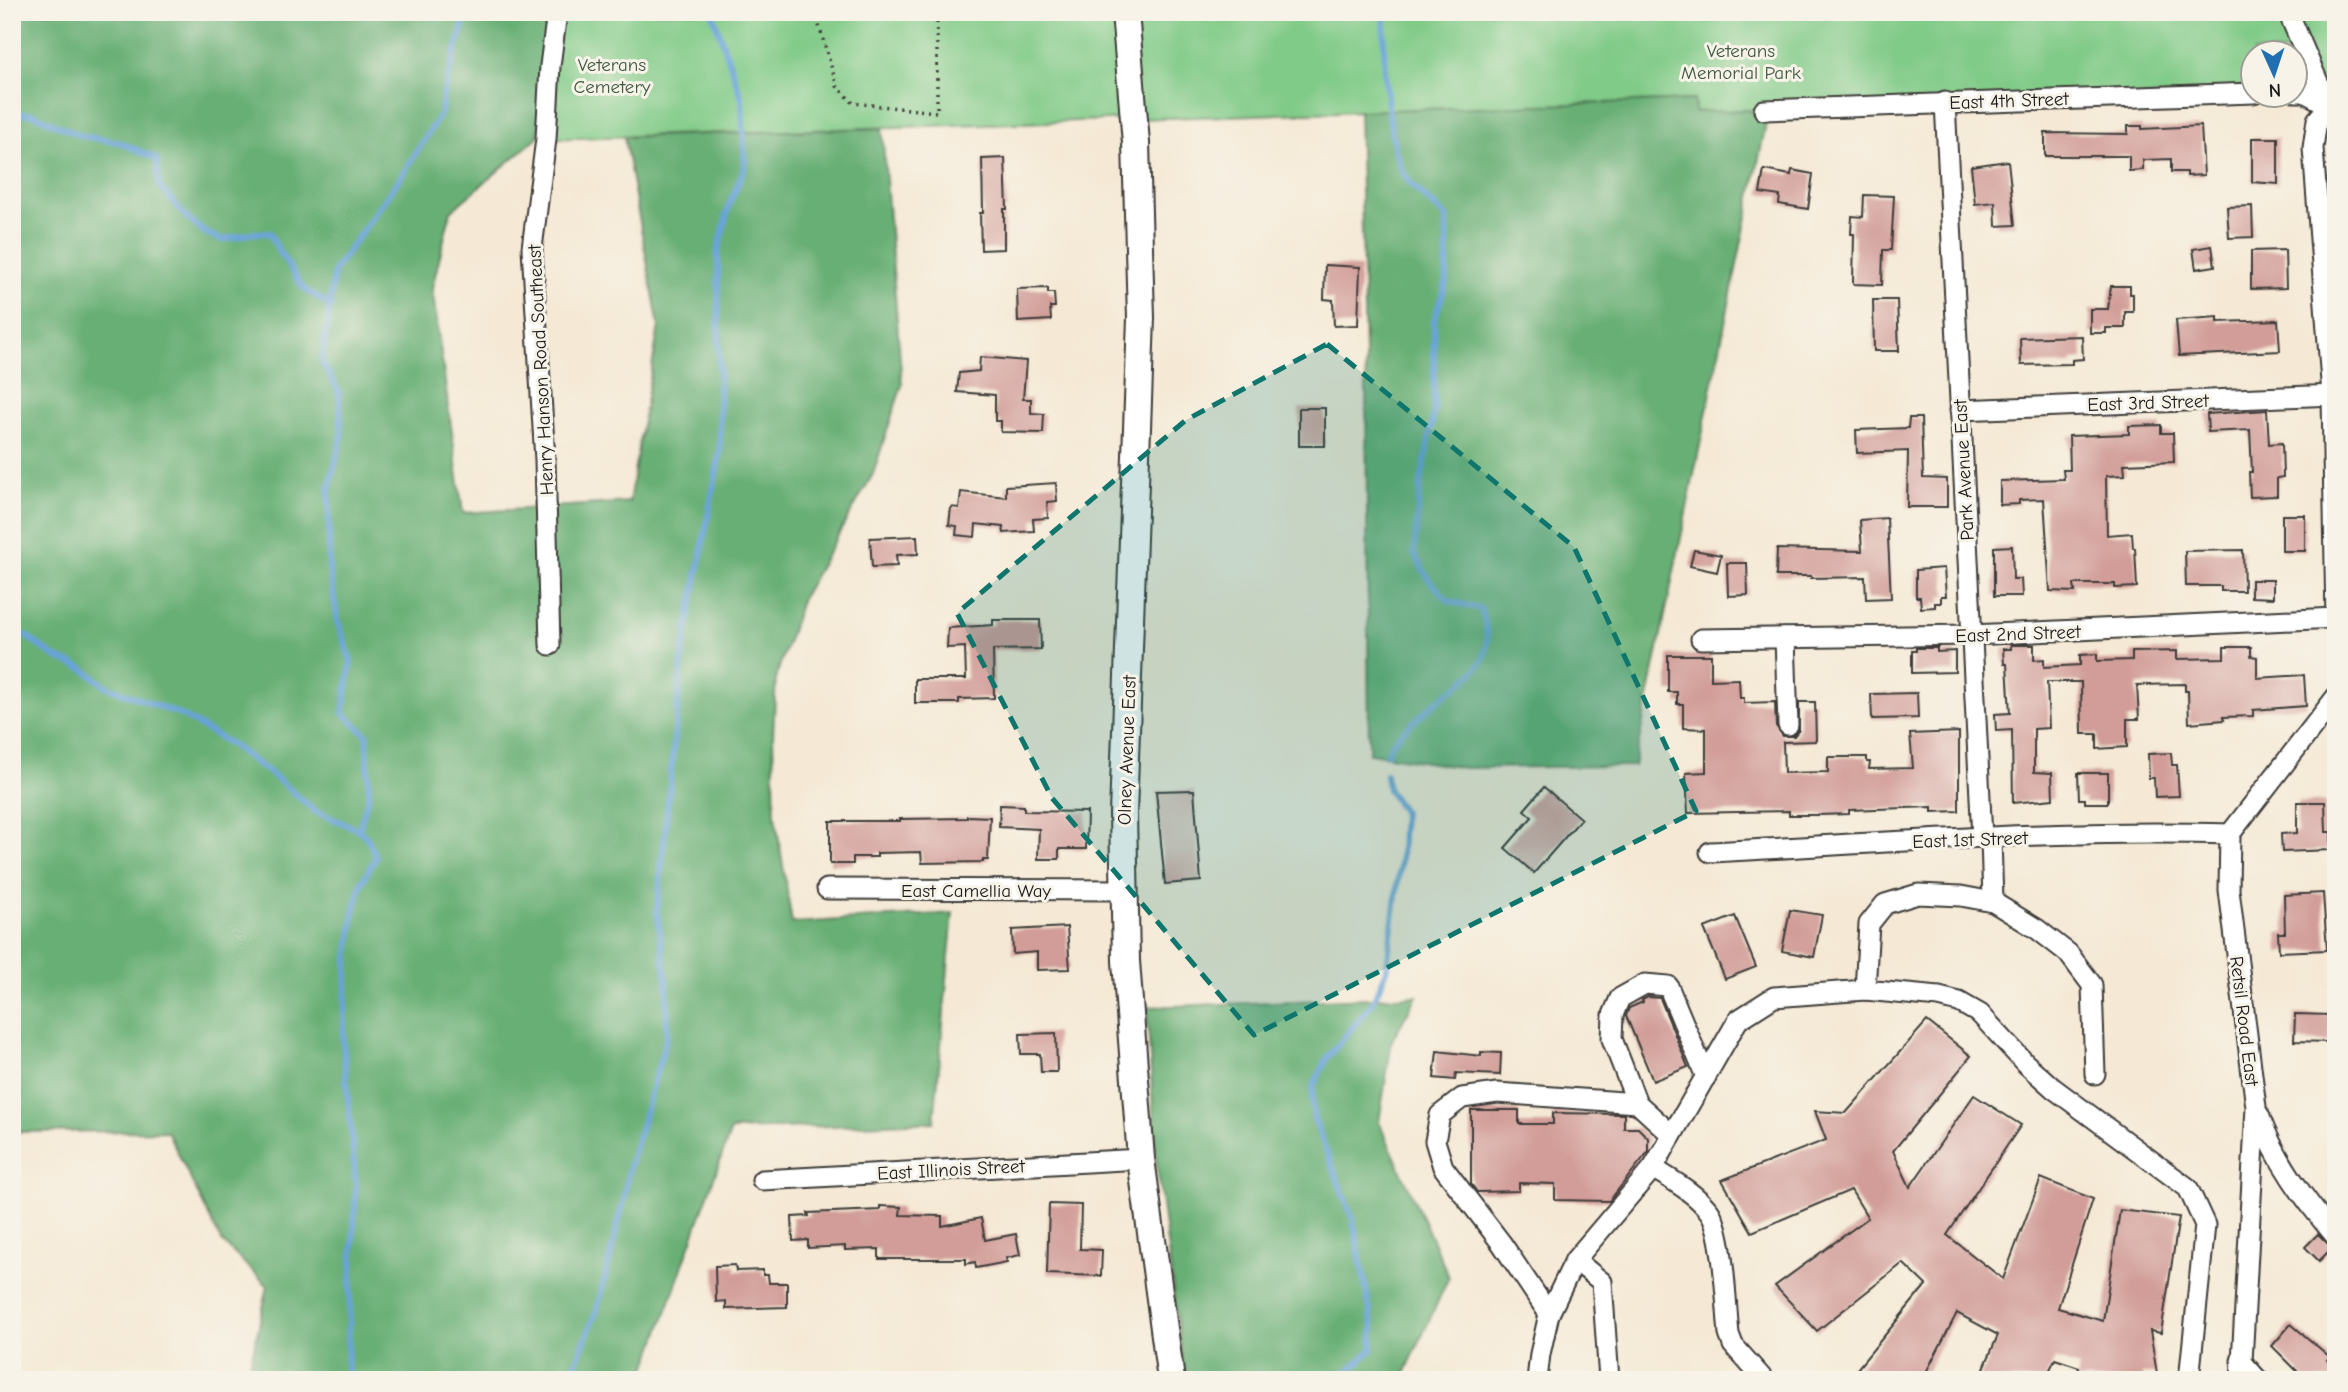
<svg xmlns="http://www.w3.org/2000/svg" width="2348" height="1392" viewBox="0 0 2348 1392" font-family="'Comic Neue',sans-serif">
<rect width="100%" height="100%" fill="#f7f3e8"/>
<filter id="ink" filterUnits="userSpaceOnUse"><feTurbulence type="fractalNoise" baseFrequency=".0143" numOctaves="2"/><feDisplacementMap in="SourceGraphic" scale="14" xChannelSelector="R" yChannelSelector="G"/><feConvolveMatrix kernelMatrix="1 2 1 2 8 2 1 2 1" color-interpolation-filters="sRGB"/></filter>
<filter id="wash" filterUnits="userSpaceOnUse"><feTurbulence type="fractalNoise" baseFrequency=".00686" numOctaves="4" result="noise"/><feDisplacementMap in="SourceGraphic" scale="28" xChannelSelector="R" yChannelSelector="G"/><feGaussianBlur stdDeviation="1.57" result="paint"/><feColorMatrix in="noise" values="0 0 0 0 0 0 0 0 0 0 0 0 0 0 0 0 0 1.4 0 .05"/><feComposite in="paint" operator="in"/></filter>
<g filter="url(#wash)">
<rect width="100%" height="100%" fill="#f5e9d5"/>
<path fill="#81cb88" stroke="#4e7452" stroke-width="2" d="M557,12h1779v86l-40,-6v-40h-42l-1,41 -559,19 -1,-12 -1147,39z"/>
<g fill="#68af74" stroke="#426648" stroke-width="2">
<path d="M12,12h538l-12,125 -87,74 -19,77 31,225 166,-11 30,-176 -35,-189 258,-9 20,257 -29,89 -71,124 -26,79 -3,59 2,79 17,108 161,-10 -19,209 -203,8 -89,250h-393v-11l19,-83 -47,-45 -54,-110 -155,1z"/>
<path d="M1694,100l1,12 55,-2 16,14 -132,642 -170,2 -95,-15 -3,-360 -7,-282z"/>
<path d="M1417,996l-25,44 -13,82 70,155 -47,103h-217l-29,-221 -9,-152z"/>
</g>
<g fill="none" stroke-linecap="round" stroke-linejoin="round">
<g stroke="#69a3d8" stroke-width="6">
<path d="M1386,12c-6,32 2,137 19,164 10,15 29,29 42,42v62l-13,41v91l-14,76 -6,66 16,27 19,20 32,8c16,49 -1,60 -38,88 -12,8 -22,19 -33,28 -10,9 -18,16 -23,29"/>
<path d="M12,114h21l48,22 38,6 38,17 2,27 29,33 16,13 18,8 32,-7h16l8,17 26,39 27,17"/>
<path d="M12,629l7,2 36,26 27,11 24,18 75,29 48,28 46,34 40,34 44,19 9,9 8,18 -15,27 -7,28 -6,48 -5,83 13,142 -9,181 2,14"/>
<path d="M359,830l10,-36 -2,-59 -24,-22 8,-51 -13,-41 -9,-53v-79l13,-53 -3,-44 -17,-30 12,-91 66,-93 41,-65 2,-18 24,-83"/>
<path d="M569,1380l28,-70 27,-111 5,-31 38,-132v-53l-10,-71 26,-260 37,-200 -2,-200 11,-47 16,-38 -3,-68 -30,-87"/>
<path d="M1338,1380l34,-30 1,-23 -20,-107 -39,-101 -2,-17 1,-15 14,-29 44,-53 15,-32 15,-116 2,-46 -15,-21 -2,-16"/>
</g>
</g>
<g id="blocks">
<g fill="#d29d99">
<path d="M2128,126h14v3l59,-3 3,49 -17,1v-4h-16v-13l-28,1v10l-14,1v-15h-84v-23l83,1z"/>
<path d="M2252,138h26v46l-26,-2z"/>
<path d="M1005,158l2,51h-3v40l-23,1 -1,-37h3l-1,-54z"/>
<path d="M2008,161l7,64 -19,1 -1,-24 -20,2 -4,-38z"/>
<path d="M1764,170l27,5 1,-5 21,4 -5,35 -29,-5 1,-8 -20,-3z"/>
<path d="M1864,195l30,1 -3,54h-8l-1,35 -29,-1 1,-50h-3l1,-18 11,1z"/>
<path d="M2252,206l1,31 -24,1 -2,-31z"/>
<path d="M2212,246l3,20 -19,3 -3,-20z"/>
<path d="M2285,250l1,38 -35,1v-38z"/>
<path d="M1325,265l35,2 -2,58 -24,1 -1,-26 -9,-1z"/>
<path d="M2111,286h19v8h3v18h-8v16h-19v5h-16v-24h18z"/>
<path d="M1048,288v5h6l1,14h-5l1,13 -33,2 -1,-33z"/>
<path d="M1873,300h24l2,51h-25z"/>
<path d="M2218,317v5l60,-2 2,31 -101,5 -3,-36z"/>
<path d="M2082,336l1,23 -11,1v4l-51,1 -1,-27z"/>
<path d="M980,357l46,4 -3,38h8v14l13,1 -1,19 -42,-1v-11h-6v-26l-38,-3 2,-19 20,-2z"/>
<rect x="1299" y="408" width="26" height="38"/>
<path d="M2267,410l2,34 13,-1 1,34 -6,1v18l-27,1 -1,-25h3l-2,-42 -42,2 -1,-18z"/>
<path d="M1909,418h12l2,60 24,1v28h-40l1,-56 -51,2 -1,-23 52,-2z"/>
<path d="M2161,425v8h12l1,29 -50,2 1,11 -19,1 1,59 25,-2 1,15h2l2,39 -22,1v-4h-41l1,8 -25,-1 -6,-92 -25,1v4l-19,1v-24l64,-2 -1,-9h7l-1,-34 60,-2v-8z"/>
<path d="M1056,483l1,18 -10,1 1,16 -15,1 1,12 -30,2 -1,-6 -27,-3 -1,13 -19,-2 1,-9 -8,-1 2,-18 8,1 2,-16 45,5v-11z"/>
<rect x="2282" y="515" width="23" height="36"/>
<path d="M1887,518l4,80 -25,1 -1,-22 -54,1v-2h-35l1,-27 85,2 -2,-31z"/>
<path d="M917,536l1,18 -22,1 1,11 -25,1 -2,-29z"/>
<path d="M2012,546l1,33h8l1,17h-28v-49z"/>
<path d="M1694,550l27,5 -4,17 -27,-6z"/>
<path d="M2243,550l1,41h-23v-5h-35l-1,-35z"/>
<path d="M1727,563h20l1,32 -20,1z"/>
<path d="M1944,568l2,28h-5v7h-6v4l-14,1 -1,-11h-4v-27z"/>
<path d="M2251,580h22v18l-22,-1z"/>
<path d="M993,620h47l1,29 -48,1 1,48 -35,1v4h-44v-24h51l-1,-32 -18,1 1,-20 45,-3z"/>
<path d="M2011,645h23v15l10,-1v8l36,-2v-10l17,-1v7l35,-1v-8l45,-1v8l47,-1v-11h27v9l6,1v21l47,-3 2,31 -53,4v6l-30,1 1,3 -35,3 -1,-32h-3v-7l-48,1 2,34h-12v28l-30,2v-15h-15l-1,-52h-34l2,46 -15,1v43l18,1 1,26 -40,4 -1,-73 -16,1 -1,-17 15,-1 -3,-49h-3l-1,-15h8z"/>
<path d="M1916,648h21v4l18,-1v21l-43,1v-22h4z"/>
<path d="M1668,655h43v25l28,-1 1,19h4v5l31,-1 1,24 7,10h11l5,-6v-28h16l1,39 -33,1 1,31 44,-1v-15h39v5h3l-1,7 44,-1 -3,-34 49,-2v79l-27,1v-5l-83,3v4l-31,1h-29v-4l-101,2 -2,-40 20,-1v-43l-23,-1v-24h-6v-12h-9z"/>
<path d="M1917,693l1,25 -46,1 -1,-25z"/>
<path d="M2171,753l1,12h5l2,31 -24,1 -1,-19h-5l-1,-24z"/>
<path d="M2078,773h30v30h-23v-4h-6z"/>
<path d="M1544,787l37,32 -47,54 -29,-25 27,-31 -8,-7z"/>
<path d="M1194,790l7,91 -36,3 -9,-93z"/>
<path d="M2297,802h28l1,30h5v18l-49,2 -1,-18 16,-1z"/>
<path d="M1000,805l24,1v5l63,1 -1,37h-27v10h-21l1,-30 -40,-2z"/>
<path d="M967,816l23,1 -2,43h-5v2l-61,1 -1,-11 -44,1v4h-24v7h-23v-43h70v-2l67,-1z"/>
<path d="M2323,893l4,57 -48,2 -1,-19h7l-1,-38z"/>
<path d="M1790,910l32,5 -8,42 -32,-6z"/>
<path d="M1735,916l21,51 -31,12 -21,-51z"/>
<path d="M1067,927l3,42 -33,1v-18l-24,2 -1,-24z"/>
<path d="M1648,997l12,1 28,69 -35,14 -27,-65 3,-8 14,-6 -1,-2z"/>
<path d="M2295,1014l36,1 -1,27 -36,-1z"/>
<path d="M1927,1021l44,35 -78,95 17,36 64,-92 47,30 -74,110 56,44 38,-101 52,21 -35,109 45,13 17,-111 59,7 -18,116 -11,-2 7,43h-15l-1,6h-64l2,-13 -24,-8 -10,21h-66l19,-45 -41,-22 -35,67h-74l78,-95 -23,-22 -86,68 -42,-45 93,-68 -17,-28 -99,42 -30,-52 104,-40 -11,-29 31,2z"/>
<path d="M1056,1033l1,39h-16l-1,-18h-19l-1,-20z"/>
<path d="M1437,1051l44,5v-4l20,1 -1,22 -44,-2 -1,7 -21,-2z"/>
<path d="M1471,1110h48v14h34v-11l71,1v14h14l10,10v14l-39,49 -54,-1v-16l-36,-1v8l-42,1 -6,-8z"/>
<path d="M1049,1204l32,1 -1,44 22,1 -1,26 -54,-2z"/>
<path d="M880,1206l21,1 -1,8 42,1v10l39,-8 4,22 31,-6 4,21 -14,3 1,4 -31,6 -1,-6 -9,2v-5h-87v-10l-34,1v-4l-37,2v-8l-15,1 -1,-24 17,-1 -1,-3 72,-3z"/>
<path d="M2318,1234l14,14 -13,13 -14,-14z"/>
<path d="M735,1265l1,6 27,-1v5h5l1,8h18v24l-61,2v-8l-10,1 -1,-36z"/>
<path d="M2291,1324l39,33 -3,3 9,8v12h-30l-34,-34z"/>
</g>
</g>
</g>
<g filter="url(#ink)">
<use href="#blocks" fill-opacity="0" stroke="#3d3b38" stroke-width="2"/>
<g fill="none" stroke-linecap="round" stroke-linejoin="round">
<defs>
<g id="minor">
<path d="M2288,12l40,93"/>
<path d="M2296,92h8l24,13"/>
<path d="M2336,98l-19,22 -4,28 19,247 4,225"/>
<path d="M1945,102l37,736"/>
<path d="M1764,110l490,-17"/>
<path d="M1960,410l376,-15"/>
<path d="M1785,638l3,87"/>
<path d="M1701,639l270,-4 364,-17"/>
<path d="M550,645l-5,-185 -13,-212 14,-109 4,-73 7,-54"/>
<path d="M1991,838l2,64"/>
<path d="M1710,852c173,-9 347,-23 520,-18"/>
<path d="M827,889l297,1"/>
<path d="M1865,990l4,-66 16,-20 33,-10 43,2 32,6 44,27 31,24 24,32 3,89"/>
<path d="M1637,1103l-25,-64 1,-24 7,-17 25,-14 23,2 38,91"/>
<path d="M2259,1115c16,45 46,85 77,122"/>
<path d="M1653,1168c20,13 41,24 56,43 15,19 17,95 20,123l4,11 31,35"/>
<path d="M762,1180l379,-21"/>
<path d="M1575,1260l27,22 7,98"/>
<path d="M1549,1314l-47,-70 -59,-77 -8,-26 5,-26 22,-17 35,-5 140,10 35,32"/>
<path d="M2241,1361l17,19"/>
<path d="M1537,1380l3,-26 9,-40 26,-54 78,-92 85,-148 36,-23 91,-7 74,7 20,5 21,12 45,49 28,25 135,100 17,37 -16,155"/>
<path d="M2241,1380l15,-273 -27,-217 1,-56 106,-137"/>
</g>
<path id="major" d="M1125,12l11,131 5,175 -18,496 3,147 15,198 30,221"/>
</defs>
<use href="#minor" stroke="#3d3b38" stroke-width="23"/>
<use href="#major" stroke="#3d3b38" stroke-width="30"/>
<path stroke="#3d3b38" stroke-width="3.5" stroke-dasharray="2 5" stroke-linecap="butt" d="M815,12l22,74 16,17 84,9v-100"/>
<use href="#minor" stroke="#fff" stroke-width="19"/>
<use href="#major" stroke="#fff" stroke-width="26"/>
</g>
</g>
<path fill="#0f766e" fill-opacity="0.2" stroke="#0f766e" stroke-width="5" stroke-dasharray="14 9" stroke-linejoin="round" d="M1327,344l247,203 122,264 -442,224 -202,-237 -95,-185 229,-193z"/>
<g text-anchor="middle" stroke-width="6" stroke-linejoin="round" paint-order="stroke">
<g font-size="19" fill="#3f5942" stroke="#f7f3e8">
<text x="1741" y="57">Veterans<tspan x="1741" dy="22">Memorial Park</tspan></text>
<text x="612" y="71">Veterans<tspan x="612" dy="22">Cemetery</tspan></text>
</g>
<g font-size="19" fill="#1c1c1c" stroke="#f7f3e8">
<text transform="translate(2009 100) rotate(-2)" y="7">East 4th Street</text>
<text transform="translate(540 370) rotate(-93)" y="7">Henry Hanson Road Southeast</text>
<text transform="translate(2148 402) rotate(-2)" y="7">East 3rd Street</text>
<text transform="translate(1963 470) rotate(-93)" y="7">Park Avenue East</text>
<text transform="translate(2018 633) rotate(-2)" y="7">East 2nd Street</text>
<text transform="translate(1126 750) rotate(-88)" y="7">Olney Avenue East</text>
<text transform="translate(1970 839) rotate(-2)" y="7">East 1st Street</text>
<text x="976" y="897">East Camellia Way</text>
<text transform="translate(2245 1021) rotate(83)" y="7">Retsil Road East</text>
<text transform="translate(951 1169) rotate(-3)" y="7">East Illinois Street</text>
</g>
</g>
<rect width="2348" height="1392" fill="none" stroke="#f7f3e8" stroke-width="42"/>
<g transform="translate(2274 74) rotate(177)"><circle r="33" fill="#f7f3e8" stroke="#9f9d96" stroke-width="2"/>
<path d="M0-5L12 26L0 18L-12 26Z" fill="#1f6fb2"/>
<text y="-10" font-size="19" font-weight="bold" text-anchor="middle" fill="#1c1c1c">N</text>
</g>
</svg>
